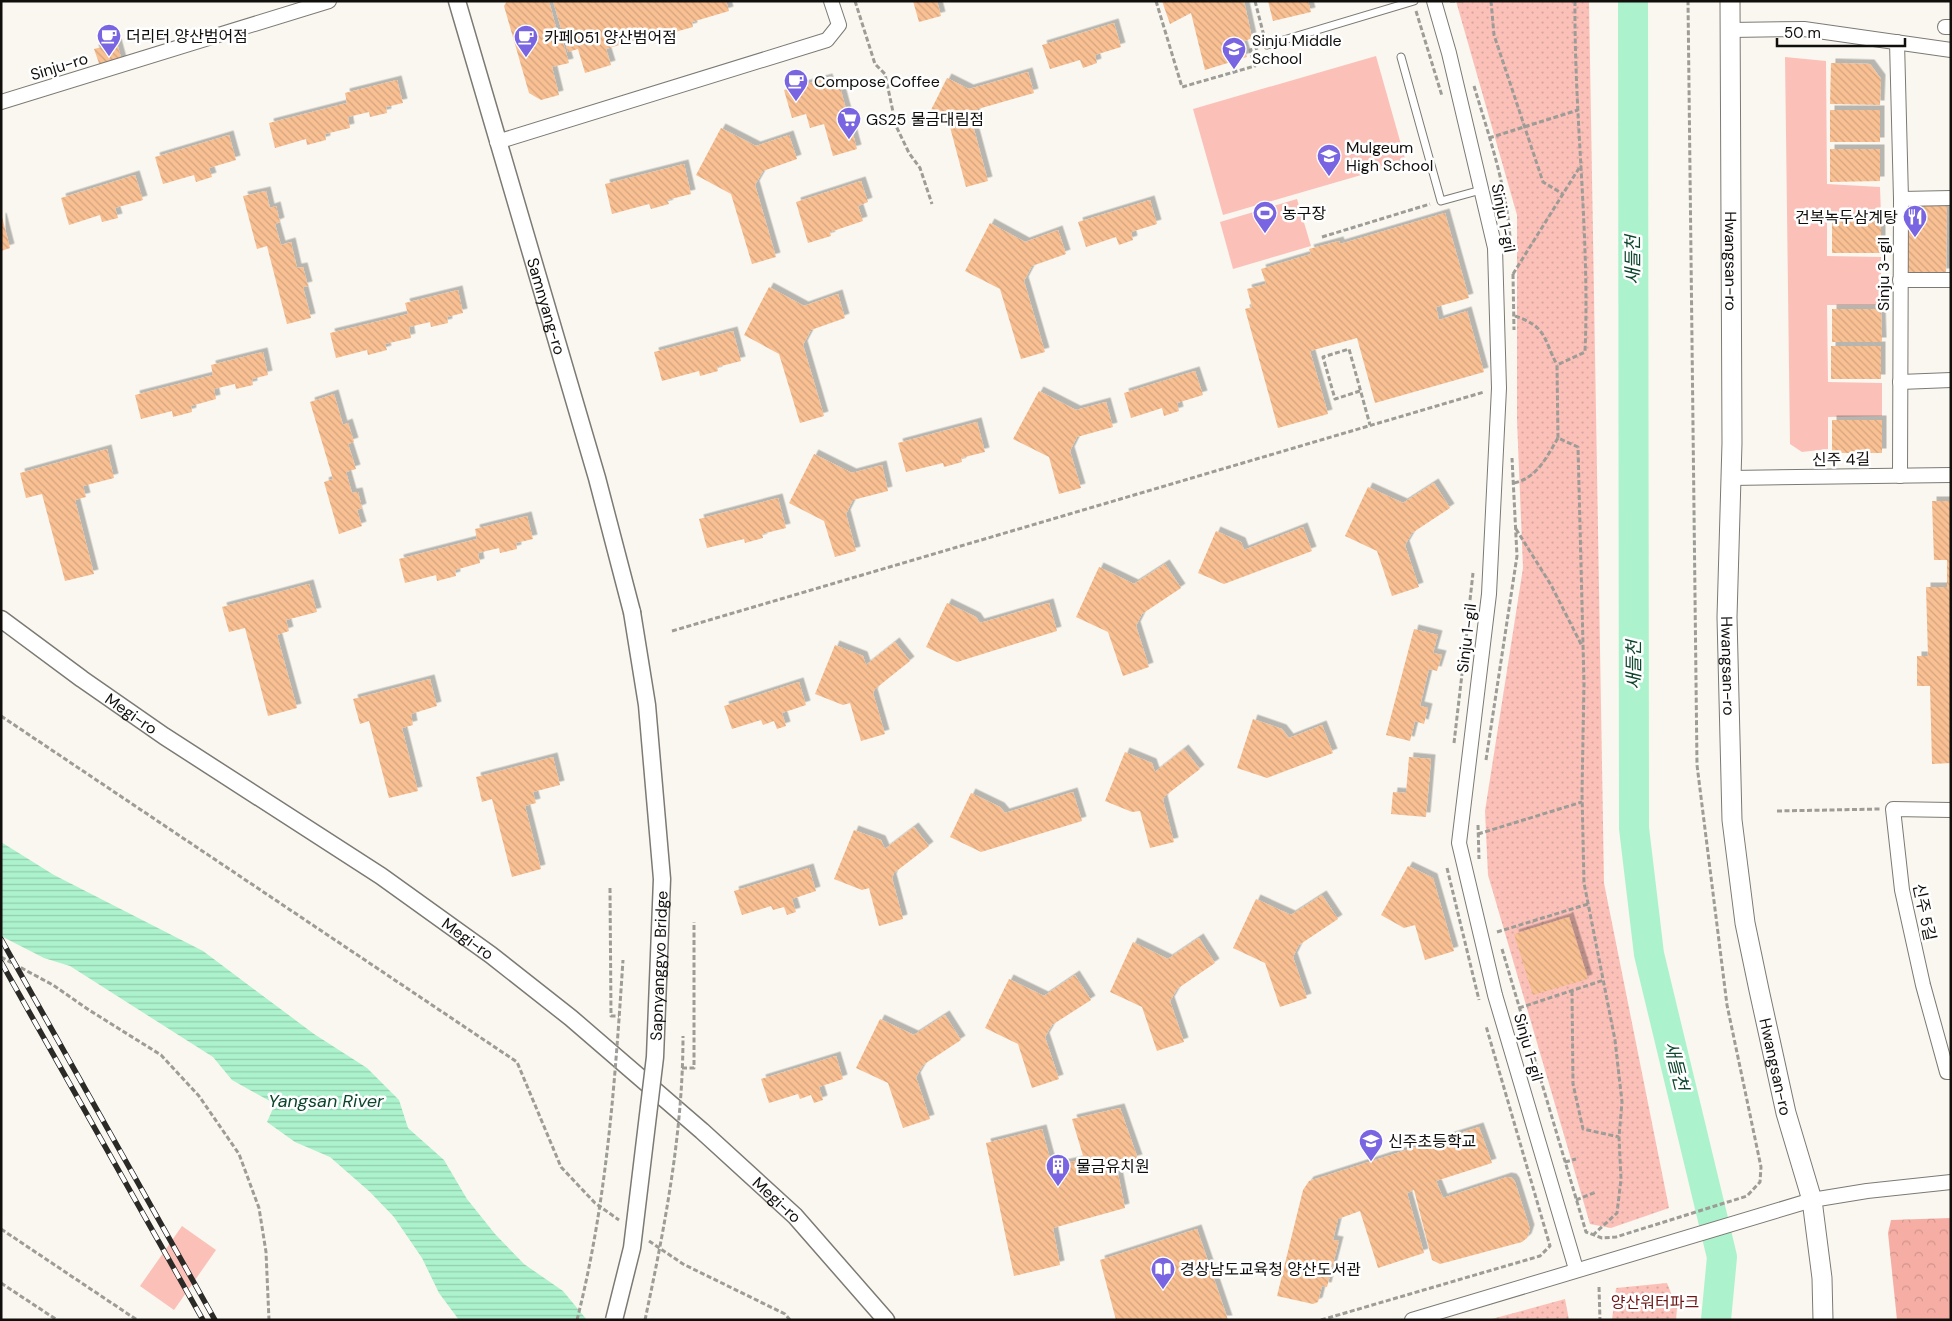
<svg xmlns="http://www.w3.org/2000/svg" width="1952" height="1321" viewBox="0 0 1952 1321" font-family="'DM Sans','Noto Sans KR',sans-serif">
<defs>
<pattern id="forest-crowns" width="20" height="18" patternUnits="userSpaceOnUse" patternTransform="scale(1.25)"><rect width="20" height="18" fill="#f6ada4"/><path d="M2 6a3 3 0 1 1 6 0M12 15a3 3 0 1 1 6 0" fill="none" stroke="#d2948c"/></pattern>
<pattern id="park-dots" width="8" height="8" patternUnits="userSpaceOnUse" patternTransform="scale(1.25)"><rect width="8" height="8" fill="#fbc1b9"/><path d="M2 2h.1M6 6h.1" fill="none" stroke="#d6a59e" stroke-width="1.8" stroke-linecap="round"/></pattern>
<pattern id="water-rules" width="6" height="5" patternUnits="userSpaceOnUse" patternTransform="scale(1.25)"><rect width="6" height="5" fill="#acf2cc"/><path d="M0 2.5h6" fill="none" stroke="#93ceae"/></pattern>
<pattern id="building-back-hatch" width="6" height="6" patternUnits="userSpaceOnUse" patternTransform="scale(1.25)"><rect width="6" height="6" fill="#f9c093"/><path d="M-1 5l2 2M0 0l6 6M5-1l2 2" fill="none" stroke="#d4a47e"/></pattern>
<filter id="shadow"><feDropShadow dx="4.5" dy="-4.5" stdDeviation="0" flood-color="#0004"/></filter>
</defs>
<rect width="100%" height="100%" fill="#f9f7ef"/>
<g fill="#fbc1b9">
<path d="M1376,56l30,106 -183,53 -30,-106z"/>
<path d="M1785,57l41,4 1,123 53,3 1,29h-54v40l54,1v48h-54l1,77 54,1v33l-54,1v32l-26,3 -12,-8z"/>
<path d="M1297,199l14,47 -78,23 -13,-47z"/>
<path d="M182,1226l34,24 -42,60 -34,-24z"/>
</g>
<path fill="url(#forest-crowns)" d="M1951,1218v102h-54l-9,-87 3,-13z"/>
<g fill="url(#park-dots)">
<path d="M1456,1h133l15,882 65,325 -58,20 -21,-4 -102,-349 -3,-64 38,-243 -6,-148v-205z"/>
<path d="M1667,1283l10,25 -1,12h-64l4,-32z"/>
<path d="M1565,1299l4,21h-81z"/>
</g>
<path fill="url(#water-rules)" d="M1,842l53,33 149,76 111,83 53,34 32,32 9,28 36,32 23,39 28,35 29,30 39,27 24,29h-128l-20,-27 -17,-35 -28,-41 -24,-25 -40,-35 -35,-15 -28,-20 8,-18 -43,-24 -19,-23 -143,-91 -26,-8 -43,-22z"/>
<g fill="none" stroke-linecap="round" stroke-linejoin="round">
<path stroke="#acf2cc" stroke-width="30" d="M1633,1l1,827 15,126 73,303 -6,63"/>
</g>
<g fill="url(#building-back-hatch)" filter="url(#shadow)">
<path d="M507,1h42l11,42 3,-1 6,21 -17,4 7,28 -18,5 -12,-7 -25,-87z"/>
<path d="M553,1h173l3,10 -37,11 1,5 -47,13v-3l-40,12 5,16 -26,8 -7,-24 -10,3z"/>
<path d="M913,1h24l4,15 -22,6z"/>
<path d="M1162,1h82l8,37 -10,4 5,15 -42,13 -14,-57 -21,11z"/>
<path d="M1268,1h40l3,11 -38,9z"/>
<path d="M1114,23l7,24 -26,8 2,8 -14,5 -3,-8 -30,9 -8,-24z"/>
<path d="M117,43l6,22 -22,4 -7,-20z"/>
<path d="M1831,63l39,1 11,15 -1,26 -50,-1z"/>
<path d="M1028,72l6,21 -56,16 -6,13 16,59 -22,6 -16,-60 -22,-11 19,-38 22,11z"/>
<path d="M828,78l3,11 9,-2 17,62 -24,7 -9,-32 -14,4 -4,-14 -14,4 -8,-28z"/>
<path d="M397,80l6,23 -17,4 1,6 -17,4 -1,-5 -21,5 2,11 -25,6 1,6 -19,5 -1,-6 -31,9 -6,-25 78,-20 -2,-10z"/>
<rect x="1830" y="110" width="50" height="32"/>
<path d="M721,128l35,18 33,-11 8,24 -34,12 -8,14 21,72 -24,7 -21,-70 -35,-19z"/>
<path d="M229,135l7,25 -27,8 3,9 -16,5 -2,-7 -31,9 -8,-27z"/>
<path d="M1830,149h50v32l-50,1z"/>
<path d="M684,164l7,30 -24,6 2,4 -18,5 -2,-5 -37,10 -7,-30z"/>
<path d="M135,175l8,25 -28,8 3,10 -16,4 -2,-7 -31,10 -8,-27z"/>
<path d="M861,181l7,21 -10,4 5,15 -33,11 1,4 -23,7 -12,-41z"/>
<path d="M266,191l4,17 6,-2 4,16 -5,2 6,21 10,-3 6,26 6,-1 5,19 -5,1 8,31 -24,6 -20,-78 -10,3 -14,-53z"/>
<path d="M1150,200l7,24 -26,8 2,8 -14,5 -3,-8 -30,10 -8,-25z"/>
<path d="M1908,204l39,1 -1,68 -40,-1z"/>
<path d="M1445,213l24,85 -33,9 3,13 28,-9 17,61 -109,31 -18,-65 -47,13 18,63 -50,14 -33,-119 7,-2 -5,-18 19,-5 -5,-15 50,-15 -2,-5 30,-8 1,3z"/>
<path d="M2,217l8,31 -9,3v-33z"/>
<rect x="1832" y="220" width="49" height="33"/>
<path d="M990,223l35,19 33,-12 8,24 -34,12 -8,15 21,71 -24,7 -21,-70 -35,-18z"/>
<path d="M769,287l35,19 34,-12 7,24 -34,12 -8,15 21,71 -24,7 -21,-69 -35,-19z"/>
<path d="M458,290l5,23 -16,4 1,6 -17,4 -1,-5 -21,5 2,11 -26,6 2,6 -19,5 -1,-5 -31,8 -6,-25 78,-19 -3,-11z"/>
<path d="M1832,309h49l1,33h-50z"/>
<path d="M733,331l8,30 -24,6 1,4 -18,5 -1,-5 -37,10 -8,-29z"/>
<rect x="1831" y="346" width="50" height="33"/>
<path d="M263,352l5,23 -16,4 1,6 -17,4 -1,-5 -21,5 2,10 -25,7 1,6 -19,5 -1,-6 -31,8 -6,-24 78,-20 -2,-10z"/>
<path d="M1195,371l8,24 -26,8 2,8 -15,5 -2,-8 -31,10 -7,-25z"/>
<path d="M1039,391l37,19 30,-8 7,25 -36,10 -7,14 11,37 -22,6 -10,-37 -36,-18z"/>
<path d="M334,394l9,31 5,-2 6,19 -6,2 8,25 -10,3 6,21 6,-1 4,16 -5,2 5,16 -23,8 -15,-52 9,-3 -23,-77z"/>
<rect x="1832" y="420" width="50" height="33"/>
<path d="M977,422l8,30 -24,6 1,4 -18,5 -1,-4 -37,9 -8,-29z"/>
<path d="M107,449l7,29 -31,8 3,11 -11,3 19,74 -29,7 -23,-87 -16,4 -6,-25z"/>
<path d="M814,454l38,19 30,-8 6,26 -35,9 -7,14 10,37 -21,6 -11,-36 -35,-18z"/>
<path d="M1434,483l16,25 -38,25 -7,12 14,42 -27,9 -15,-45 -32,-15 23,-49 35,16z"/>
<path d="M778,498l8,30 -24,6 1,4 -18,5 -1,-4 -37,9 -8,-29z"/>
<path d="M1932,501h19v262l-19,1 -2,-78h-13v-30h11l-2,-69h21v-27h-13z"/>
<path d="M527,516l6,23 -17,4 1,6 -17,4 -1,-5 -21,5 2,10 -25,7 1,6 -19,5 -1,-6 -31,8 -6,-24 78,-20 -2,-10z"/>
<path d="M1303,527l9,24 -88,33 -26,-11 18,-42 25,11 3,8z"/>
<path d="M1165,564l16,24 -39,26 -6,12 13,41 -26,9 -15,-44 -32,-15 23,-50 35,17z"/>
<path d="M309,584l8,28 -31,8 3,11 -12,4 20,73 -29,8 -23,-88 -16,4 -7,-25z"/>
<path d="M947,603l29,14 4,6 69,-20 8,28 -100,31 -31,-15z"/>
<path d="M1414,629l24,6 -5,18 9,2 -5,16 -8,-2 -9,37 8,2 -4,16 -9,-3 -5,20 -24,-6z"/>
<path d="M895,642l15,19 -35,28 -2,4 12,41 -24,7 -11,-38 -7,2 -28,-11 20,-49 28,11 3,9z"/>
<path d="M430,679l7,27 -26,8 2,11 -11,3 16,63 -29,7 -20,-77 -9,3 -7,-25z"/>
<path d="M799,682l7,23 -24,8 4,13 -9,3 -3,-8 -11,4 -2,-5 -29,9 -8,-23z"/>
<path d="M1253,719l29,10 7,9 33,-13 11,28 -66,25 -30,-10z"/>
<path d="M1184,749l16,20 -35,27 -2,4 11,42 -24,6 -10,-37 -8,1 -27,-11 20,-49 27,11 3,9z"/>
<path d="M553,757l7,28 -27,7 3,11 -11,3 16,63 -29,8 -20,-78 -10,3 -6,-25z"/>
<path d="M1409,757l22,2 -5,58 -35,-3 2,-22 13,1z"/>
<path d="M1073,792l9,29 -101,31 -31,-15 21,-44 29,14 5,6z"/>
<path d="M914,827l15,19 -35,27 -2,5 11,41 -24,7 -10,-38 -7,2 -28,-11 20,-49 27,10 4,9z"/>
<path d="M1408,866l25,12 21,73 -29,9 -10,-35 -11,3 -23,-13z"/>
<path d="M809,868l7,23 -24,8 4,13 -9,3 -3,-8 -11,3 -2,-4 -29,9 -8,-24z"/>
<path d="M1322,895l16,24 -39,26 -6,12 14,41 -27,9 -15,-44 -32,-15 23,-49 35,16z"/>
<path d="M1569,917l19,62 -55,16 -19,-61z"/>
<path d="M1199,938l16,25 -38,26 -7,12 14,41 -27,9 -15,-44 -32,-15 23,-50 35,17z"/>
<path d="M1075,975l16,25 -39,25 -7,12 14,42 -27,9 -14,-44 -33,-16 24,-49 35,17z"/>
<path d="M945,1015l16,25 -38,25 -7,12 14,42 -27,9 -15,-45 -32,-15 24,-49 34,16z"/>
<path d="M836,1056l7,23 -24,8 4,13 -9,3 -3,-8 -11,4 -2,-5 -29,9 -8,-24z"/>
<path d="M1120,1108l18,51 -22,5 9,44 -72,20 7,37 -46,11 -28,-133 56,-14 10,37 32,-7 -12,-40z"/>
<path d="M1479,1127l13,36 -56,18 7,17 64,-21 5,1 3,4 15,47 -3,9 -5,4 -82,22 -8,-4 -18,-70 -7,3 17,60 -46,15 -18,-57 -22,8 -5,21 6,1 -12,46 -5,-1 -4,16 -5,2 -36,-8 26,-106 6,-9z"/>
<path d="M1197,1229l31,91h-112l-16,-60z"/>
</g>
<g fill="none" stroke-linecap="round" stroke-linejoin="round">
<defs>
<g id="service">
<path d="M1267,45l147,-44"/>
<path d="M1401,57l40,144 40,-11"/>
</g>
<g id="minor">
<path d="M1434,1l15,52 46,195 4,140 -10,206 -30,249 36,152 81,274"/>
<path d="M1945,27h6"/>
<path d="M1730,30l74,-1 147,21"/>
<path d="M1897,42l4,157 -1,277"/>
<path d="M1,102l328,-101"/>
<path d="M497,142l330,-102 12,-15 -8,-24"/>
<path d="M1901,199l50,-1"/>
<path d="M1900,280h51"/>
<path d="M1900,382l51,-2"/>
<path d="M1731,478l220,-3"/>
<path d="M1951,810l-58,-1 9,81 21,95 24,87h4"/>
<path d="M1412,1320l400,-120 55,-9 84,-9"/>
</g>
<g id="tertiary">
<path id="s1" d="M457,1l140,477 35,134"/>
<path id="s2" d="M1,619l81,60 82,57 217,140 110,79 80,63 131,113 93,85 91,104"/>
</g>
<g id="secondary">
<path id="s3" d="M1730,1l2,442 -5,174 5,203 13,103 14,67 27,123 26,87 10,78 1,42"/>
</g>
</defs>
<use href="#service" stroke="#7c7a73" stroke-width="9"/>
<use href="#minor" stroke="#7c7a73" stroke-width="16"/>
<use href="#tertiary" stroke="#7c7a73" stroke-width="19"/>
<use href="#secondary" stroke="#7c7a73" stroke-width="21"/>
<g stroke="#9d9c96" stroke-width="3" stroke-dasharray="5 2.5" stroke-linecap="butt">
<path d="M855,1l20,63 10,10 11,52 13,27 11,15 12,36"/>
<path d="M1156,1l26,86 73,-21 -5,-16 8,-2"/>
<path d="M1255,1l9,35"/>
<path d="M1450,1h13"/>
<path d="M1491,1l3,34 49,147 20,12"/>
<path d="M1575,1c-1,117 15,234 10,351l-28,13 1,73 20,9 6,236 -2,110 2,90 31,157 7,62 -3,35 2,42 -4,34 -24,22"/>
<path d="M1416,11l26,85"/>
<path d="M1474,86c15,50 32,99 36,151"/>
<path d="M1489,138l89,-28"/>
<path d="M1322,237l108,-33"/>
<path d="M1513,274l1,56"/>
<path d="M1513,274l68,-109"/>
<path d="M1515,316c32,11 28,22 42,49"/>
<path d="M1360,391l-25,8 -12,-42 26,-8 21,76"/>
<path d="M1514,483c23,-5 32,-25 44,-45"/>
<path d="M1516,529l35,56 31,61"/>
<path d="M1470,600l3,-27"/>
<path d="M672,631l812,-239"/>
<path d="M1,716l516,346 44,105 34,36 24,17"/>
<path d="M1454,743l14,-121"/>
<path d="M1486,760l31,-204 -5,-98"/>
<path d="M1777,811l103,-2"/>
<path d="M1478,825l1,34"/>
<path d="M1478,834l104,-32"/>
<path d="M1447,868l32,132"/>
<path d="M610,888l1,128h8"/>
<path d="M1497,932l91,-28"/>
<path d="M1502,949l84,283 16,6 14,-1 131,-41 13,-14 1,-15 -34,-162 -30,-240 -9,-764"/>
<path d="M1,957l52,28 36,25 72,45 38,41 40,58 20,54 7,44 3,68"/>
<path d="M1572,991l1,93 10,45 36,8"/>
<path d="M1519,1008l85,-28"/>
<path d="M682,1068h12v-146"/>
<path d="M1565,1162l11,-3"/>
<path d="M1576,1200l20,-8"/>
<path d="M1,1229l136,91"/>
<path d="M649,1241l34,23 102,50 5,6"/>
<path d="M1,1283l56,37"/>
<path d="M1599,1287l1,33"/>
<path d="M1321,1320l219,-64 10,-10 -64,-220"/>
</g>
<use href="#service" stroke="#fff" stroke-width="7"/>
<use href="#minor" stroke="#fff" stroke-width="14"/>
<use href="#tertiary" stroke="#fff" stroke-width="16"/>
<use href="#secondary" stroke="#fff" stroke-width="19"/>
<defs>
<g id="rail">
<path d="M1,939l214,381"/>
<path d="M1,962l202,358"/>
</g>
</defs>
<use href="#rail" stroke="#2b2a27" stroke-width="5.5"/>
<use href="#rail" stroke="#fff" stroke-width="4" stroke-dasharray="11" stroke-linecap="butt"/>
<defs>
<g id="tertiary-bridge">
<path id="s4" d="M614,1320l18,-72 23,-191 7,-178 -15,-174 -15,-93"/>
</g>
</defs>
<use href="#tertiary-bridge" stroke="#7c7a73" stroke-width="19" stroke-linecap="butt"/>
<g stroke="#9d9c96" stroke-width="3" stroke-dasharray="5 2.5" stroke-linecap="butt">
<path d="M577,1320c30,-118 38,-239 46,-360"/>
<path d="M645,1320c20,-94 38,-188 38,-284"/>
</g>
<use href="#tertiary-bridge" stroke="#fff" stroke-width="16"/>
</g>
<defs>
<symbol id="cafe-pin" viewBox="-11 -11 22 30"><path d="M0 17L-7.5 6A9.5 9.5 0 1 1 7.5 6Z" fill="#7965e1" stroke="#fff"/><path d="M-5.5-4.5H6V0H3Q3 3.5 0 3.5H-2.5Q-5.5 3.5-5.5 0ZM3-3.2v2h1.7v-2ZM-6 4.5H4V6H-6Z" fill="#fff"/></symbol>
<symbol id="school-pin" viewBox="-11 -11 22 30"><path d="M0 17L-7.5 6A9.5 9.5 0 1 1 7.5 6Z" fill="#7965e1" stroke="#fff"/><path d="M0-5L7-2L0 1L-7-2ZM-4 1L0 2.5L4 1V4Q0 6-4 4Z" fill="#fff"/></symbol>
<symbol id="supermarket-pin" viewBox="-11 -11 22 30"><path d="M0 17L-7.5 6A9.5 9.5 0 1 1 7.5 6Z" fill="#7965e1" stroke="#fff"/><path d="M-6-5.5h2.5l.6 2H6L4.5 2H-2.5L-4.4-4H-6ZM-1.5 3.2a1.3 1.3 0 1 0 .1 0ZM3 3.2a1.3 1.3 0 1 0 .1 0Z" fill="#fff"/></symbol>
<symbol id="stadium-pin" viewBox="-11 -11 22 30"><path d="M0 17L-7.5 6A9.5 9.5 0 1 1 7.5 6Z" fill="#7965e1" stroke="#fff"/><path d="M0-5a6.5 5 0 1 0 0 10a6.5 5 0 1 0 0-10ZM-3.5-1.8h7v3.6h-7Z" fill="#fff"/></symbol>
<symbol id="restaurant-pin" viewBox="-11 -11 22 30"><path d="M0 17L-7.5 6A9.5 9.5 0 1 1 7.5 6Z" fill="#7965e1" stroke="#fff"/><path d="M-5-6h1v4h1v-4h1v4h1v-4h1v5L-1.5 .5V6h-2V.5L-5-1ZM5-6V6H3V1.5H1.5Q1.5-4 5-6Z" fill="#fff"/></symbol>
<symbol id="building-pin" viewBox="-11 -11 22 30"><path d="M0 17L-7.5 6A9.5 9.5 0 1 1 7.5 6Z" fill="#7965e1" stroke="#fff"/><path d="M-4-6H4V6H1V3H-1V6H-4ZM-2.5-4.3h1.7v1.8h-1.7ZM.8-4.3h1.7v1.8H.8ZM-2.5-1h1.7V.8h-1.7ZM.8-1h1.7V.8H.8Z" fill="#fff"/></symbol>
<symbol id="library-pin" viewBox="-11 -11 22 30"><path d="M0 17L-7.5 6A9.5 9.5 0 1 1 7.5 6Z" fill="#7965e1" stroke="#fff"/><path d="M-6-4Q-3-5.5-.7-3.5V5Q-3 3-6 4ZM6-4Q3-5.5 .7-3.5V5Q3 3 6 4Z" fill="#fff"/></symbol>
</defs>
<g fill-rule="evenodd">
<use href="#cafe-pin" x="95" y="22" width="28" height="38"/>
<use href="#cafe-pin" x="512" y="23" width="28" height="38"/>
<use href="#school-pin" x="1220" y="35" width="28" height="38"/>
<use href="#cafe-pin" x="782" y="67" width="28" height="38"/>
<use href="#supermarket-pin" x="835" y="105" width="28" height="38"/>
<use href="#school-pin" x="1315" y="142" width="28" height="38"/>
<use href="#stadium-pin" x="1251" y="199" width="28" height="38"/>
<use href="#restaurant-pin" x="1901" y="203" width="28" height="38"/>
<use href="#school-pin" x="1357" y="1127" width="28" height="38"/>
<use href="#building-pin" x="1044" y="1152" width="28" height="38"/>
<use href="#library-pin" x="1149" y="1255" width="28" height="38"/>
</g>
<g text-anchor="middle" stroke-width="5" stroke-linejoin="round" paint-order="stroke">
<g font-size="16" fill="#100f0c" stroke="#fff" text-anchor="start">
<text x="126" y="42">더리터 양산범어점</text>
<text x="544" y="43">카페051 양산범어점</text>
<text x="1252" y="46">Sinju Middle<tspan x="1252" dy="18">School</tspan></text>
<text x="814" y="87">Compose Coffee</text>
<text x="866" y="125">GS25 물금대림점</text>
<text x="1346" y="153">Mulgeum<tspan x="1346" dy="18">High School</tspan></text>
<text x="1282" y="219">농구장</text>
<text x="1898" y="223" text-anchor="end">건복녹두삼계탕</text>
<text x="1388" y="1147">신주초등학교</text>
<text x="1076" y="1172">물금유치원</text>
<text x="1180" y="1275">경상남도교육청 양산도서관</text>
</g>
<g font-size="16" fill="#100f0c" stroke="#fff">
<text transform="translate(59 66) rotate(-17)" y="6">Sinju-ro</text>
<text transform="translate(1504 218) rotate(79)" y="6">Sinju 1-gil</text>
<text dy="6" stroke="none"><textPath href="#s3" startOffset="260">Hwangsan-ro</textPath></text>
<text transform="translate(1883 274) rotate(-90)" y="6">Sinju 3-gil</text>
<text dy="6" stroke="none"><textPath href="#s1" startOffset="318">Samnyang-ro</textPath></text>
<text transform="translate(1841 459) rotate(-1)" y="6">신주 4길</text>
<text transform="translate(1466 638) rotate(-83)" y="6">Sinju 1-gil</text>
<text dy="6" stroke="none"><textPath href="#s3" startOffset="665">Hwangsan-ro</textPath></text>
<text dy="6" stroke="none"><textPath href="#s2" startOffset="161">Megi-ro</textPath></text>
<text transform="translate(1925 912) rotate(78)" y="6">신주 5길</text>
<text dy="6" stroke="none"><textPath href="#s2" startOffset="566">Megi-ro</textPath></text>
<text dy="6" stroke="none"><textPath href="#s4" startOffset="358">Sapnyanggyo Bridge</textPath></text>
<text transform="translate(1529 1047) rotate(74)" y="6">Sinju 1-gil</text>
<text dy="6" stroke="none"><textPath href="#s3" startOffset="1070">Hwangsan-ro</textPath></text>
<text dy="6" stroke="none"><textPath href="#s2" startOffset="971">Megi-ro</textPath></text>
</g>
<g font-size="16" fill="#6b1615" stroke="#fff">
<text x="1655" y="1308">양산워터파크</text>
</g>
<g font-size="18" font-style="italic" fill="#0d452d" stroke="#fff">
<text transform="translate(1633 260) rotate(-90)" y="6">새들천</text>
<text transform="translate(1634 665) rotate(-90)" y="6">새들천</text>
<text transform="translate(1676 1066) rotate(76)" y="6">새들천</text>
<text x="326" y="1107">Yangsan River</text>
</g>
</g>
<rect width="1952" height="1321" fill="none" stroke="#100f0c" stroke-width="5"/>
<path d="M1777 38v8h128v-8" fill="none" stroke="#100f0c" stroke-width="2.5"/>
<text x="1784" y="38" font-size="15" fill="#100f0c" stroke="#ffffff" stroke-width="4" paint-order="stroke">50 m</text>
</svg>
